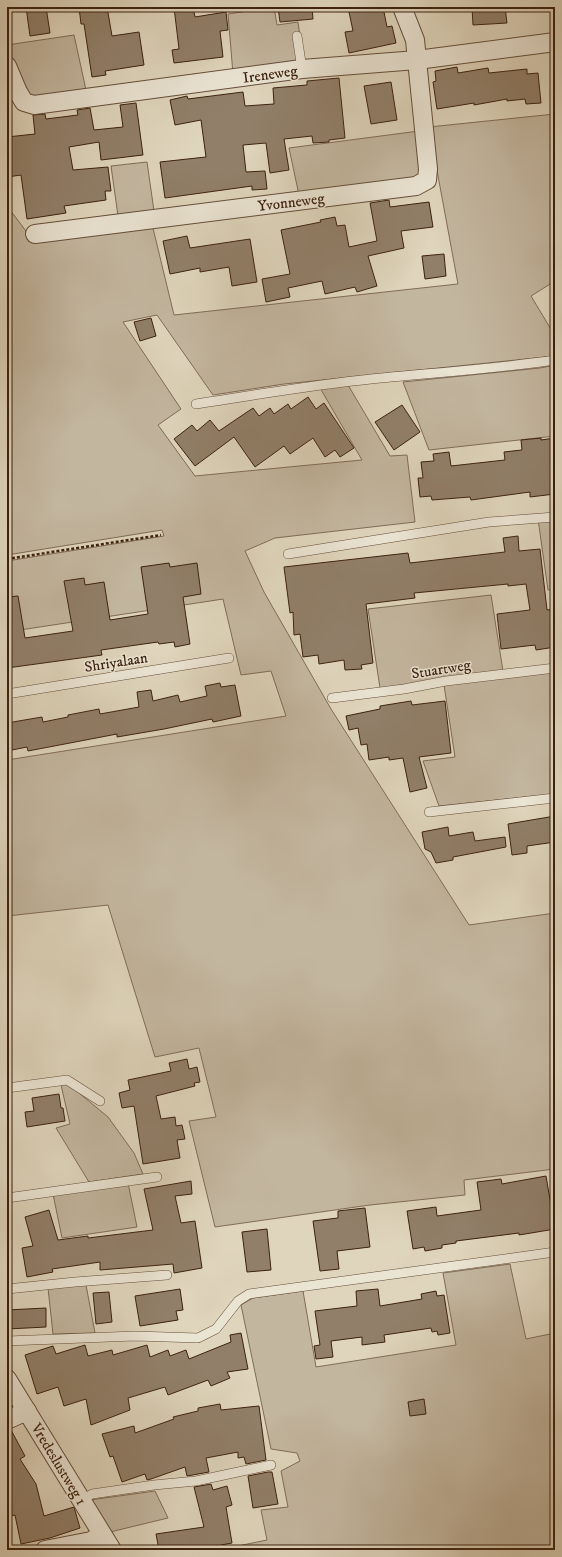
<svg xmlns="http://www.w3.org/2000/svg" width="562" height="1557" viewBox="0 0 562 1557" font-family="'IM FELL DW Pica',serif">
<rect width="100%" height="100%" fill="#dfd5bc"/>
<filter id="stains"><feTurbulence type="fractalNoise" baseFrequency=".005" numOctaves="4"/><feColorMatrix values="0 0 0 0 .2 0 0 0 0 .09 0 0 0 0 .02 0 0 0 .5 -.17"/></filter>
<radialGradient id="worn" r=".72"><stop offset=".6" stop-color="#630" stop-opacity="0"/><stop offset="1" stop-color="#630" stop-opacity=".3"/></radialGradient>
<g fill="#c3b69f" stroke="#806c57">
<path d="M274,7l3,18 21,-3 6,43 -71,9 -5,-60z"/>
<path d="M74,35l12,55 -60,8 -19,-39v-14z"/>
<path d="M555,114v167l-24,15 24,40v20l-271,28 -71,11 -56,-80 -34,7 58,87 -23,16 37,51 167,-16 -42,-72 28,-3 42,71 17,-1 8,67 -140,16 -30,13 19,41 67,117 138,216 86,-12v256l-91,11 1,15 -95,10 -155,22 -26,-106 27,-4 -17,-69 -44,9 -47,-152 -101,11v-156l279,-44 -15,-45 -30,4 -18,-76 -216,33v-71l157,-25 -2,-6 -155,25v-349l25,33 120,-15 22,91 284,-31 -29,-157z"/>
<path d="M419,131l4,45 -124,19 -10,-47z"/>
<path d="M147,162l7,49 -36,5 -7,-50z"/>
<path d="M555,365v71l-126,14 -26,-68 137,-14z"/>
<path d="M555,517v72l-7,1 -10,-71z"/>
<path d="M491,595l12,76 -123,17 -12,-79z"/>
<path d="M555,671v123l-116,12 -16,-45 32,-4 -11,-72z"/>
<path d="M68,1084l40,33 26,36 9,21 -54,8 -33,-54 14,-4 -9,-39z"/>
<path d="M128,1183l9,44 -75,11 -9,-44z"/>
<path d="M510,1264l16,75 29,-6v217h-326l-1,-2 39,-8 -6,-30 27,-3 -7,-36 19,-10 -3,-8 -26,-4 -30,-144 12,-7 50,-7 13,76 140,-22 -13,-72z"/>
<path d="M86,1285l9,48 -42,1 -5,-46z"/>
<path d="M155,1491l13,27 -58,14 -20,-32z"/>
</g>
<g fill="#917f69" stroke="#3d210f">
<path d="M26,7h20l4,26 -20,3z"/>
<path d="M79,7h28l5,29 27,-4 5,33 -39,6 1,4 -14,2 -8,-53h-3z"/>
<path d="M174,7h19l2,10 31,-5 2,18 -8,1 3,26 -49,6 -2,-13 7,-1z"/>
<path d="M278,7h34l1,12 -33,3z"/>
<path d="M348,7h35l4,20 5,-1 4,17 -47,10 -4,-21 8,-1z"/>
<path d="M472,7h33l2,16 -34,2z"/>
<path d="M457,67l1,6 30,-5 1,5 38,-4v5l11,-1 3,30 -15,1 -1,-5 -18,2v-2l-33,6v-2l-37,6 -4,-27 3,-1 -1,-10z"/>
<path d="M339,78l6,60 -16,2v2l-16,1 -1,-7 -28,3 5,31 -19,3 -4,-30 -23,2 3,27 19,-1 2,18 -15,1v-4l-87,12 -5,-36 46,-5 -5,-37 -26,5 -5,-25 17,-4 1,3 55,-7 2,14 29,-2 -1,-16 34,-3v-4z"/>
<path d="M391,82l6,38 -26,4 -7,-38z"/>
<path d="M136,103l7,52 -42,5 -2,-18 -30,5 4,23 35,-3 3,24h-6l1,9 -42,6 2,7 -39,6 -6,-44 -14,2v-40l28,-3 -2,-19 12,-1 1,5 32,-4 -1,-5 13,-2 4,22 29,-3 -3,-22z"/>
<path d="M389,200l1,7 39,-5 4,25 -32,4 3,17 -36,8 9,30 -20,6 -2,-5 -30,7 -3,-13 -34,7 2,9 -24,5 -4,-23 28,-5 -9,-44 40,-8 -1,-2 15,-3 2,9 8,-1 4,22 28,-6 -7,-38z"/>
<path d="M187,236l3,12 60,-9 7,43 -25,4 -3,-19 -29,5v-4l-30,6 -7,-33z"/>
<path d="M444,254l2,22 -21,3 -3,-23z"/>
<path d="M151,318l5,18 -16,5 -6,-19z"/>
<path d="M308,397l8,12 8,-6 30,45 -14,9 -5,-7 -10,7 -12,-19 -23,16 -6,-8 -29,21 -21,-30 -39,29 -21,-27 18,-14 5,6 13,-11 9,11 34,-23 6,8 11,-8 4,6 14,-10 3,5z"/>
<path d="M402,405l18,27 -26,18 -19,-28z"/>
<path d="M541,438v2l14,-2v56l-25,3v-5l-59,8 -1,-3 -38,3 -1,-4 -11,1 -2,-19h5l-2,-16 13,-1 -1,-7 16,-2 2,14 54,-6 -1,-8 18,-2 -1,-10z"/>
<path d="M518,536l1,15 21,-2 7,61 8,-1v38l-19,3 -1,-5 -34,4 -4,-35 33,-4 -4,-26 -18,2v-2l-94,9 1,5 -49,6 7,59 -12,2 1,4 -17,1 -1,-10 -25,4 -1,-9 -15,2 -3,-23 -6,1 -1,-23 -3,1 -6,-46 124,-14 2,10 95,-11 -2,-14z"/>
<path d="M169,563l1,4 27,-4 4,31 -18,3 7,47 -15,3 -1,-5 -15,2 -1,-2 -57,8 1,5 -95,13v-71l11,-1 7,42 48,-7 -9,-50 20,-3 1,7 19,-3 6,38 38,-6 -7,-47z"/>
<path d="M220,683l1,4 14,-2 6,31 -28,6 -1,-3 -48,10 -47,8v-3l-89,17 -1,-4 -20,4v-28l35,-6 1,5 25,-5v-2l31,-6 1,5 39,-7 -2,-15 14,-2 2,11 25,-6 2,7 27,-6 -2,-10z"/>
<path d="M411,701l1,4 33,-4 6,52 -32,4 8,31 -17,4 -7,-34 -14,2v-3l-20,3 -2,-16 -6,1 -3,-17 -9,2 -3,-14 34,-7v-3z"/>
<path d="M555,816v26l-28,4v7l-15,2 -4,-31z"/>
<path d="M448,827l1,9 24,-4 2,9 30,-4 1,10 -53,10v3l-17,3 -5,-11 -6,-3 -3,-17z"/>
<path d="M187,1059l2,10 8,-2 3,15 -6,1 1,3 -39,10 5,23 14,-2 1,9 6,-1 3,14 -8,1 3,18 -37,6 -9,-58 -12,2 -3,-15 11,-3 -2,-10 43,-9 -2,-8z"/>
<path d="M59,1094l2,14h2l2,13 -38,6 -2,-15 9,-1 -2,-13z"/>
<path d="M546,1176l9,53 -36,6v-2l-63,8v2l-14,2v3l-17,3 -1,-4 -11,2 -6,-38 29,-4 1,9 44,-6 -4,-28 24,-3 1,5z"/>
<path d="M191,1181l1,13 -17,2 6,27 14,-2 7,47 -28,5 -1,-9 -73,6v-8l-48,7 1,3 -26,5 -5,-29 11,-2 -8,-29 24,-7 9,30 30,-4v2l65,-8 -9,-41z"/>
<path d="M365,1208l5,39 -33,4 2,18 -19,2 -7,-50 25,-3v-7z"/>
<path d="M267,1229l4,41 -24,2 -5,-40z"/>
<path d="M180,1289l3,21 -7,1 2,9 -38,6 -5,-30z"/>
<path d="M378,1289l2,17 42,-7 -1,-5 15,-3 1,5 7,-1 6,38 -12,2 -1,-4 -5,1 -1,-4 -47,7 1,7 -23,3v-8l-31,4 2,16 -17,2 -2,-13 6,-1 -5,-34 42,-5 -1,-15z"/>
<path d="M109,1292l3,30 -16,2 -3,-31z"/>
<path d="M46,1308v19l-39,2v-19z"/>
<path d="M241,1333l7,36 -21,3 3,6 -19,8 -3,-6 -40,15 -3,-8 -37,11 2,12 -39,15 -5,-26 -22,7 -6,-19 -21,7 -12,-39 28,-9 3,8 29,-9 3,11 24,-6 1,5 34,-10 3,12 18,-7 2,6 16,-6 3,9 42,-17 -1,-7z"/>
<path d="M424,1399l2,15 -16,2 -2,-14z"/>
<path d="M220,1404l1,6 38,-4 7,54 -20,4 -2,-7 -6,1v-6l-32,6 3,14 -22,4 -2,-9 -34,12 -4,1 -2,-6 -23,8 -9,-26 -3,1 -8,-23 32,-8 1,7 39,-14 -1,-2 25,-6v-3z"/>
<path d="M7,1430h4l14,26 -5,3 16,25 8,32 30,-9 6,21 -30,10 -29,6 -6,-29 -8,2z"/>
<path d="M268,1472h4l6,32 -25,4 -5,-32z"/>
<path d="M211,1484l2,6 14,-4 5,19 -6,2 6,36 -11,2v4l-6,1h-56l-3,-16 48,-7 -10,-40z"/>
</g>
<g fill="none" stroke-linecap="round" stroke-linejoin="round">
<defs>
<g id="service">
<path d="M297,36l5,33"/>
<path d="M196,404c58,-9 116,-19 175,-25 61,-6 123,-10 184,-19"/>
<path d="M288,554l201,-32 66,-5"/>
<path d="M7,694l222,-36"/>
<path d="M332,698l72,-9 42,-8 109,-13"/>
<path d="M429,812l126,-14"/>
<path d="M7,1088l60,-8 33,21"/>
<path d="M7,1198l150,-21"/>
<path d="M7,1289l68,-7 92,-7"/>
<path d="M7,1341l128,-5 63,2 18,-9 22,-28 11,-7 306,-42"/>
<path d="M82,1500l10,-6 62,-9 42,-4 75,-16"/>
</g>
<g id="minor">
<path d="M7,66l11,26 6,10 10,3 268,-36 115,-9 138,-18"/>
<path d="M35,234l381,-48 11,-6 1,-11 -13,-129 -13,-33"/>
<path d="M7,1379l105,171"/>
<path d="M7,1420l20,-9"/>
<path d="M45,1550l46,-9 11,-6"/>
</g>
</defs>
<use href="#service" stroke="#664e3a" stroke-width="10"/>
<use href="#minor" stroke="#664e3a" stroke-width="20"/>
<path stroke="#3d210f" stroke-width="2.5" stroke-dasharray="3 2" stroke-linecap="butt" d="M7,559l154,-24"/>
<use href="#service" stroke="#eae4d3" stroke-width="9"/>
<use href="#minor" stroke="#eae4d3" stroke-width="18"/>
</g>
<g text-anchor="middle" stroke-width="3" stroke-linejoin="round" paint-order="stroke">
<g font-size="15" fill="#3d210f" stroke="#eae4d3">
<text transform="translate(270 74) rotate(-8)" y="5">Ireneweg</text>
<text transform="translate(291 202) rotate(-7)" y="5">Yvonneweg</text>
<text transform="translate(116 662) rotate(-9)" y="5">Shriyalaan</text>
<text transform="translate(441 669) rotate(-9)" y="5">Stuartweg</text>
<text transform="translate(59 1464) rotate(59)" y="5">Vredeslustweg 1</text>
</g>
</g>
<rect width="562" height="1557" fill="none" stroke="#dfd5bc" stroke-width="24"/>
<rect x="8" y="8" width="546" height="1541" fill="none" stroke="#3d210f" stroke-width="2"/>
<rect x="12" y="12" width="538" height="1533" fill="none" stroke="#3d210f"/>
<rect width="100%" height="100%" filter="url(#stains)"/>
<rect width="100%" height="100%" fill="url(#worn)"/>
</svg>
